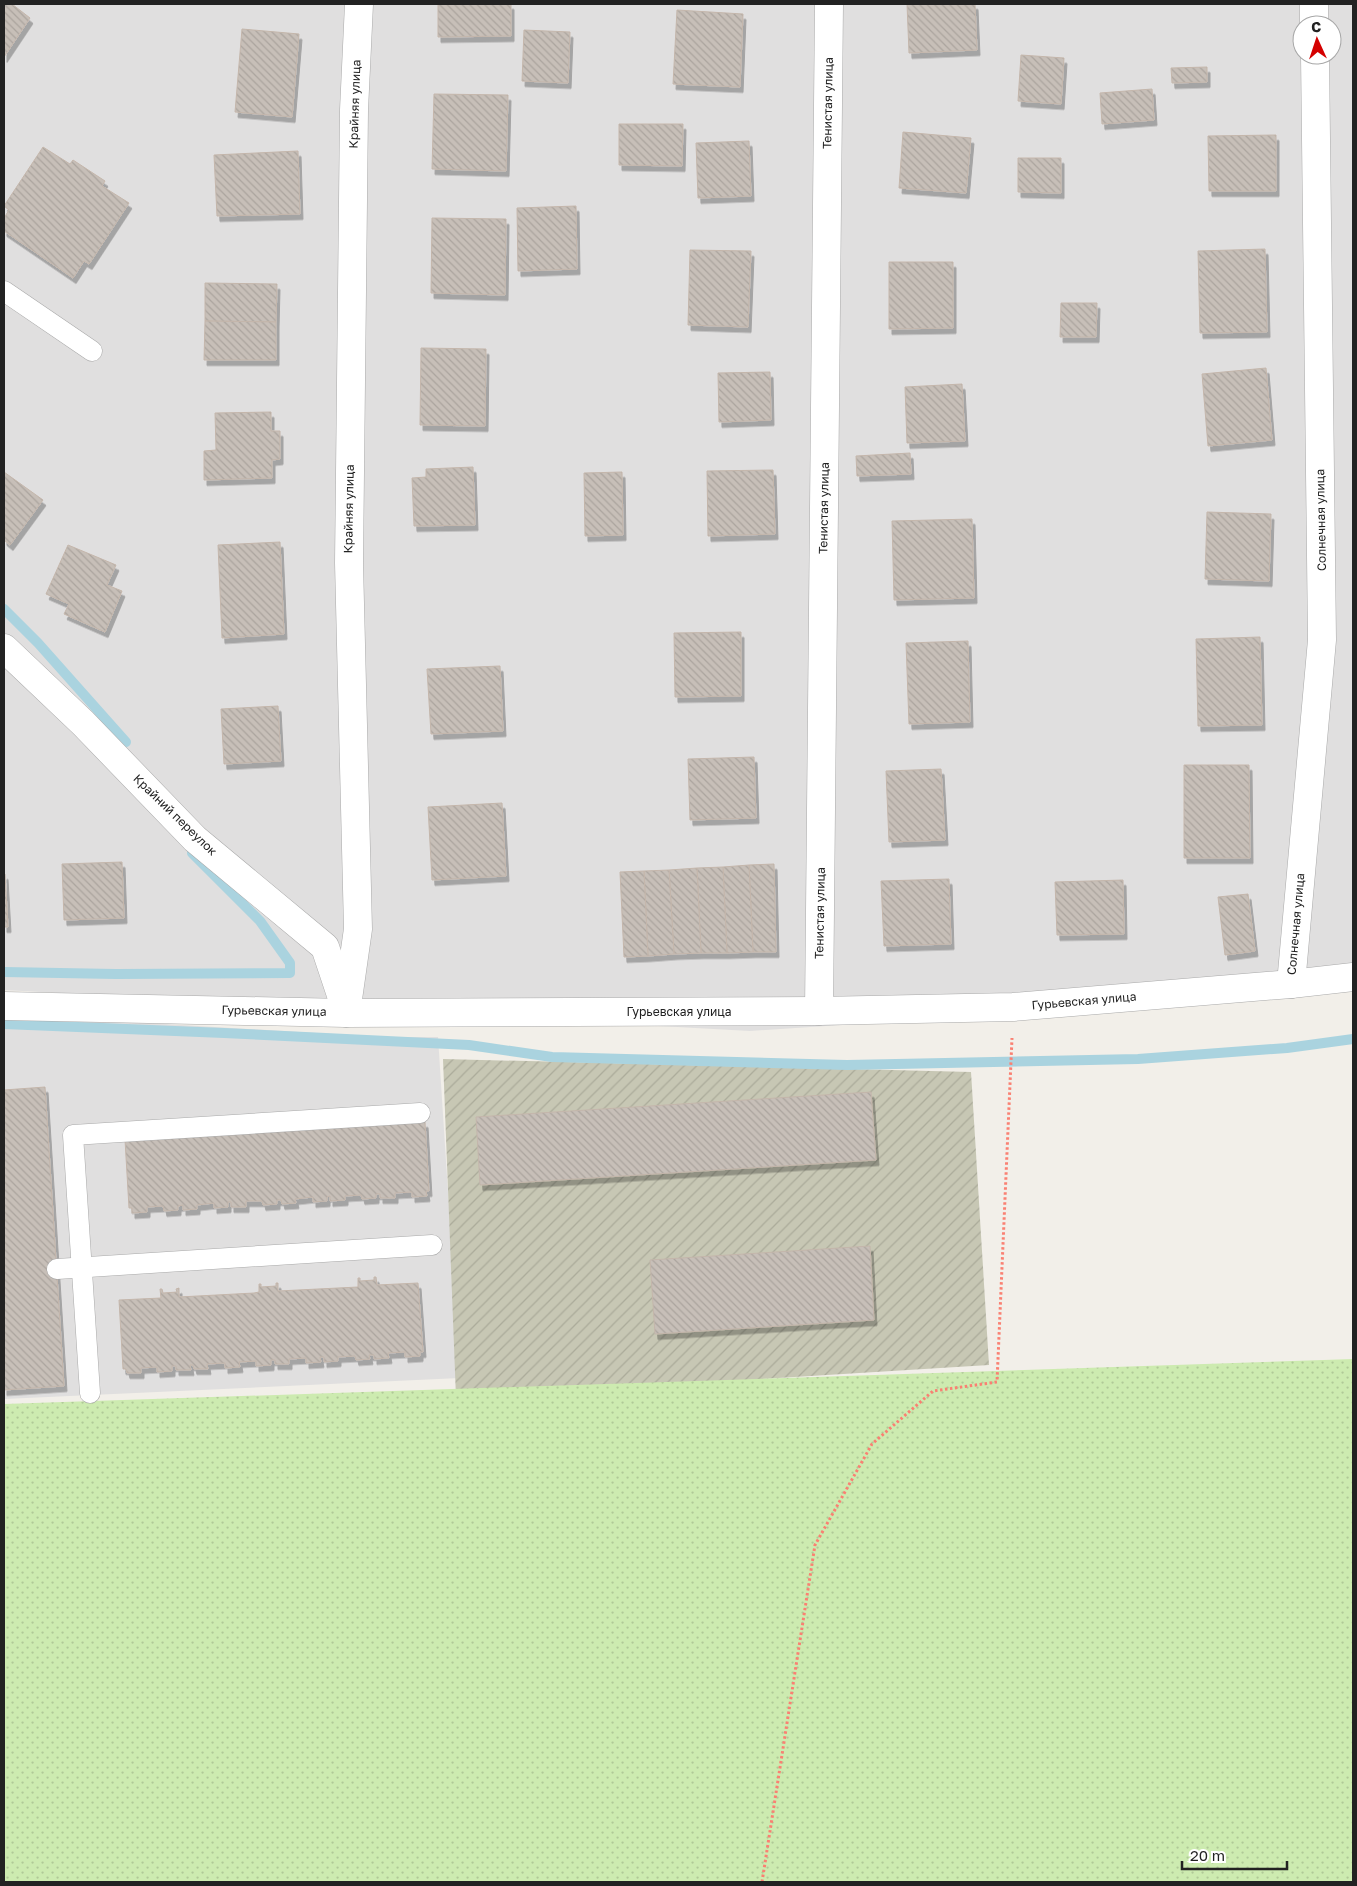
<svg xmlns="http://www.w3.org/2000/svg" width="1357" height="1886" viewBox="0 0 1357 1886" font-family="'Golos Text',sans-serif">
<defs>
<pattern id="construction-furrows" width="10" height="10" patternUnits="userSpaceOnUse" patternTransform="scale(1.25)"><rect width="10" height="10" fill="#c7c7b4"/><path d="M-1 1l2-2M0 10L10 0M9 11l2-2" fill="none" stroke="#abab9a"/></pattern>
<pattern id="grass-dots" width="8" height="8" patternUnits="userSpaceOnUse" patternTransform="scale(1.25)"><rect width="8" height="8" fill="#cdebb0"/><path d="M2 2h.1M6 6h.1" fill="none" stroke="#b0c997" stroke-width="1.8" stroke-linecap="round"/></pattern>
<pattern id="building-back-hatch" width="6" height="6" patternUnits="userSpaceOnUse" patternTransform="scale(1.25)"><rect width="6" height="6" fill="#c7bfb8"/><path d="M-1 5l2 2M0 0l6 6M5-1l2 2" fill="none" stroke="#aba49e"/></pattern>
<filter id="shadow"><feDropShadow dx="3" dy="5.5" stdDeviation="0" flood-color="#0004"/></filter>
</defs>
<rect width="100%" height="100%" fill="#f2efe9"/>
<g fill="#e0dfdf" fill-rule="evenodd">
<path d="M4,4h1349v987l-603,40 -746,-41zM1302,25h30v30h-30z"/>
<path d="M4,1019l128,3 251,15h55l22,341 -456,21z"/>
</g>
<path fill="url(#construction-furrows)" d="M443,1059l528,13 18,293 -533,33z"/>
<path fill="url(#grass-dots)" d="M1353,1359v523h-1349v-478z"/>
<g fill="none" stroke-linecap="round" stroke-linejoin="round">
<g stroke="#aad3df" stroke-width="10">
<path d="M4,609l34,34 88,99"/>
<path d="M4,972l112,2 174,-1v-10l-30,-42 -68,-68"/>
<path d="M4,1024l220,9 245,12 83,12 295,8 291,-6 149,-11 66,-9"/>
</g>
</g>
<g fill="url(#building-back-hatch)" stroke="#c4b6ab" filter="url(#shadow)">
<path d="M4,4h8l18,14 -26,39z"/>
<path d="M438,4h73v32l-73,1z"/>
<path d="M907,4h68l2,46 -68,3z"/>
<path d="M677,10l66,4 -3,73 -67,-3z"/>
<path d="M242,29l57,5 -7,83 -57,-5z"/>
<path d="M524,30l46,2 -2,51 -46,-2z"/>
<path d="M1021,55l43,3 -3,46 -43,-3z"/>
<path d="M1207,67v15l-35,1 -1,-15z"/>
<path d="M1152,89l2,31 -52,4 -2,-31z"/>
<path d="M434,94l74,1 -2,76 -74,-2z"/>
<path d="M619,124h64l-1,42 -63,-1z"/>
<path d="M903,132l68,6 -5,55 -67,-5z"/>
<path d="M1276,135v56h-67l-1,-55z"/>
<path d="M749,141l2,55 -53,2 -2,-55z"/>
<path d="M43,147l27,17 3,-4 32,21 -3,5 27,17 -40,61 -5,-3 -11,17 -69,-47v-13l5,-8 -5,-4z"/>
<path d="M298,151l2,63 -83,2 -3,-61z"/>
<path d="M1018,158h43v35l-43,-1z"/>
<path d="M576,206l1,63 -59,2 -1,-63z"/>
<path d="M432,218l74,1 -1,76 -74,-2z"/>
<path d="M1265,249l2,83 -67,1 -2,-82z"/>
<path d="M690,250l61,1 -3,76 -60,-2z"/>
<path d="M889,262h64v66l-64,1z"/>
<path d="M205,283l72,1 -1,38 -71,-1z"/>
<path d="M1061,303h36l-1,34h-36z"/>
<path d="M205,321l71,1v38h-72z"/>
<path d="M421,348l65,1 -1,77 -65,-1z"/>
<path d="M1266,368l6,72 -64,6 -6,-72z"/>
<path d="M770,372l1,48 -52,2 -1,-49z"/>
<path d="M962,384l3,57 -58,2 -2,-56z"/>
<path d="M271,412v19h9v28l-8,1v18l-68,2v-29l12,-1 -1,-37z"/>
<path d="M910,453l1,21 -54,2 -1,-20z"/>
<path d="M473,467l2,58 -61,1 -2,-48 14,-1v-8z"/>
<path d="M773,470l2,64 -67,2 -1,-65z"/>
<path d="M4,472l39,28 -33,45 -6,-5z"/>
<path d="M622,472l1,63 -38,1 -1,-63z"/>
<path d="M1207,512l64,2 -2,67 -64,-2z"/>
<path d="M972,519l2,79 -80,2 -2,-79z"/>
<path d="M280,542l4,92 -62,4 -4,-93z"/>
<path d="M68,545l48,20 -9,20 15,6 -17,41 -41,-18 5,-10 -23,-10z"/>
<path d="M741,632v64l-66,1 -1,-64z"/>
<path d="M1260,637l2,88 -64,1 -2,-87z"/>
<path d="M968,641l2,81 -61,2 -3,-81z"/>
<path d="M500,666l3,65 -72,3 -4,-65z"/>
<path d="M278,706l3,55 -57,3 -3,-55z"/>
<path d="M754,757l2,61 -66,2 -2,-61z"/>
<path d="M1184,765h65l1,93h-66z"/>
<path d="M941,769l4,71 -56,2 -3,-71z"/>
<path d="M502,803l4,73 -74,4 -4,-73z"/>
<path d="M122,862l2,56 -60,2 -2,-56z"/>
<path d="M774,864l2,88h-23l-4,-87z"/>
<path d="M749,865l4,87 -26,1 -4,-86z"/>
<path d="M723,867l4,86h-26l-4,-85z"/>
<path d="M697,868l4,85 -27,1 -5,-84z"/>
<path d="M669,870l5,84 -26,2 -4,-85z"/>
<path d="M644,871l4,85 -24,1 -4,-85z"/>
<path d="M4,874h1l3,53h-4z"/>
<path d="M949,879l2,65 -67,2 -3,-65z"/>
<path d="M1123,880l1,54 -67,1 -2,-53z"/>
<path d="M1248,894l7,57 -30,4 -7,-58z"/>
<path d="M45,1087l19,299 -60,4v-300z"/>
<path d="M871,1092l5,68 -396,25 -4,-68z"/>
<path d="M425,1122l4,69h-3l1,5 -15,1v-5l-17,1v5h-15v-4h-4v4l-14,1 -1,-4 -16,1v4l-15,1v-5l-3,1v4l-14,1v-5l-18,2 1,4 -14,1 -1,-4h-4v4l-14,1 -1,-4h-16v6h-15v-5h-3v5l-14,1v-5l-17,2v4l-14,1v-5l-5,1v4l-14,1 -1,-5 -16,1v5l-15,1v-5h-3l-4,-68z"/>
<path d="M870,1246l4,74 -219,14 -5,-74z"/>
<path d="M374,1277h2l1,8 41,-2 5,69h-3v4l-15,1v-5l-17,1 1,5 -15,1v-4h-5l1,4 -14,1 -1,-4 -17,1v4l-14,1v-5h-4l1,5 -15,1v-5l-17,1v5h-14v-4h-4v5l-15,1v-5l-17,1 1,5 -15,1v-5l-18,1 1,5h-14l-1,-4h-3l1,5h-15v-4h-4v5l-15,1v-5l-16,1v5h-14l-1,-4h-3l-4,-69 42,-2 -1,-9h2l1,4 14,-1 -1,-3 3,-1v9l75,-4 5,-1v-8h2v3l15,-1v-3h2v8l80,-4v-9h2v3l14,-1z"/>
</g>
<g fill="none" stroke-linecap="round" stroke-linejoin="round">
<defs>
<g id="service">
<path d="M4,291l88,60"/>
<path d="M57,1269l375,-24"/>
<path d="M90,1393l-17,-258 347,-22"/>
</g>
<g id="minor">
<path d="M1314,4v21"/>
<path d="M4,648l79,75 112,116 130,108 20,60"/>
<path d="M1291,984l31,-344 -7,-585"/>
<path d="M4,1006l342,7 473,-2 194,-4 278,-23 62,-7"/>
<path d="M819,1011l10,-1007"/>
<path d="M346,1013l12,-84 -9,-366 5,-453 5,-106"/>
</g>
</defs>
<use href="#service" stroke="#a9a9a9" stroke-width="21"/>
<use href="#minor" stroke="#a9a9a9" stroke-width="29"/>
<path stroke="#fa8072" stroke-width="3" stroke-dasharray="2.5 2.5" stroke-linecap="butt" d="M762,1882l53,-337 57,-101 61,-53 64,-9 15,-344"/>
<use href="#service" stroke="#fff" stroke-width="20"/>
<use href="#minor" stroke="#fff" stroke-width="28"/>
</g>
<g text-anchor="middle" stroke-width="4" stroke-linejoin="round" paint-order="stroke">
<g font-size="12" fill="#222" stroke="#fff">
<text transform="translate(828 103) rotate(-89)" y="4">Тенистая улица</text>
<text transform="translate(355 104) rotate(-88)" y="4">Крайняя улица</text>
<text transform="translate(824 508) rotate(-89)" y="4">Тенистая улица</text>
<text transform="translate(349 509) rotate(-89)" y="4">Крайняя улица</text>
<text transform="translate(1321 520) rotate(-91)" y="4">Солнечная улица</text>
<text transform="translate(175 815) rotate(44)" y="4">Крайний переулок</text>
<text transform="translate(820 913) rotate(-89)" y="4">Тенистая улица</text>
<text transform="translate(1296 924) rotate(-85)" y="4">Солнечная улица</text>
<text transform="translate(1084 1001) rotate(-5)" y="4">Гурьевская улица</text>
<text transform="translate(274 1011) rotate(1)" y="4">Гурьевская улица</text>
<text x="679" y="1016">Гурьевская улица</text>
</g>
</g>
<rect width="1357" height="1886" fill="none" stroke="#222222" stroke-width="10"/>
<g transform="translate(1317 40) rotate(357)"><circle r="24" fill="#ffffff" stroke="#a7a7a7"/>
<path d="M0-4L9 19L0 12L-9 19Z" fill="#d40000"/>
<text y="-8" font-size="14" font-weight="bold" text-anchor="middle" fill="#222222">С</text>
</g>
<path d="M1182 1861v8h105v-8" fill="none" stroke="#222222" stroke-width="2.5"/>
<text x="1190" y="1861" font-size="15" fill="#222222" stroke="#ffffff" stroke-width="4" paint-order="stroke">20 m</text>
</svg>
